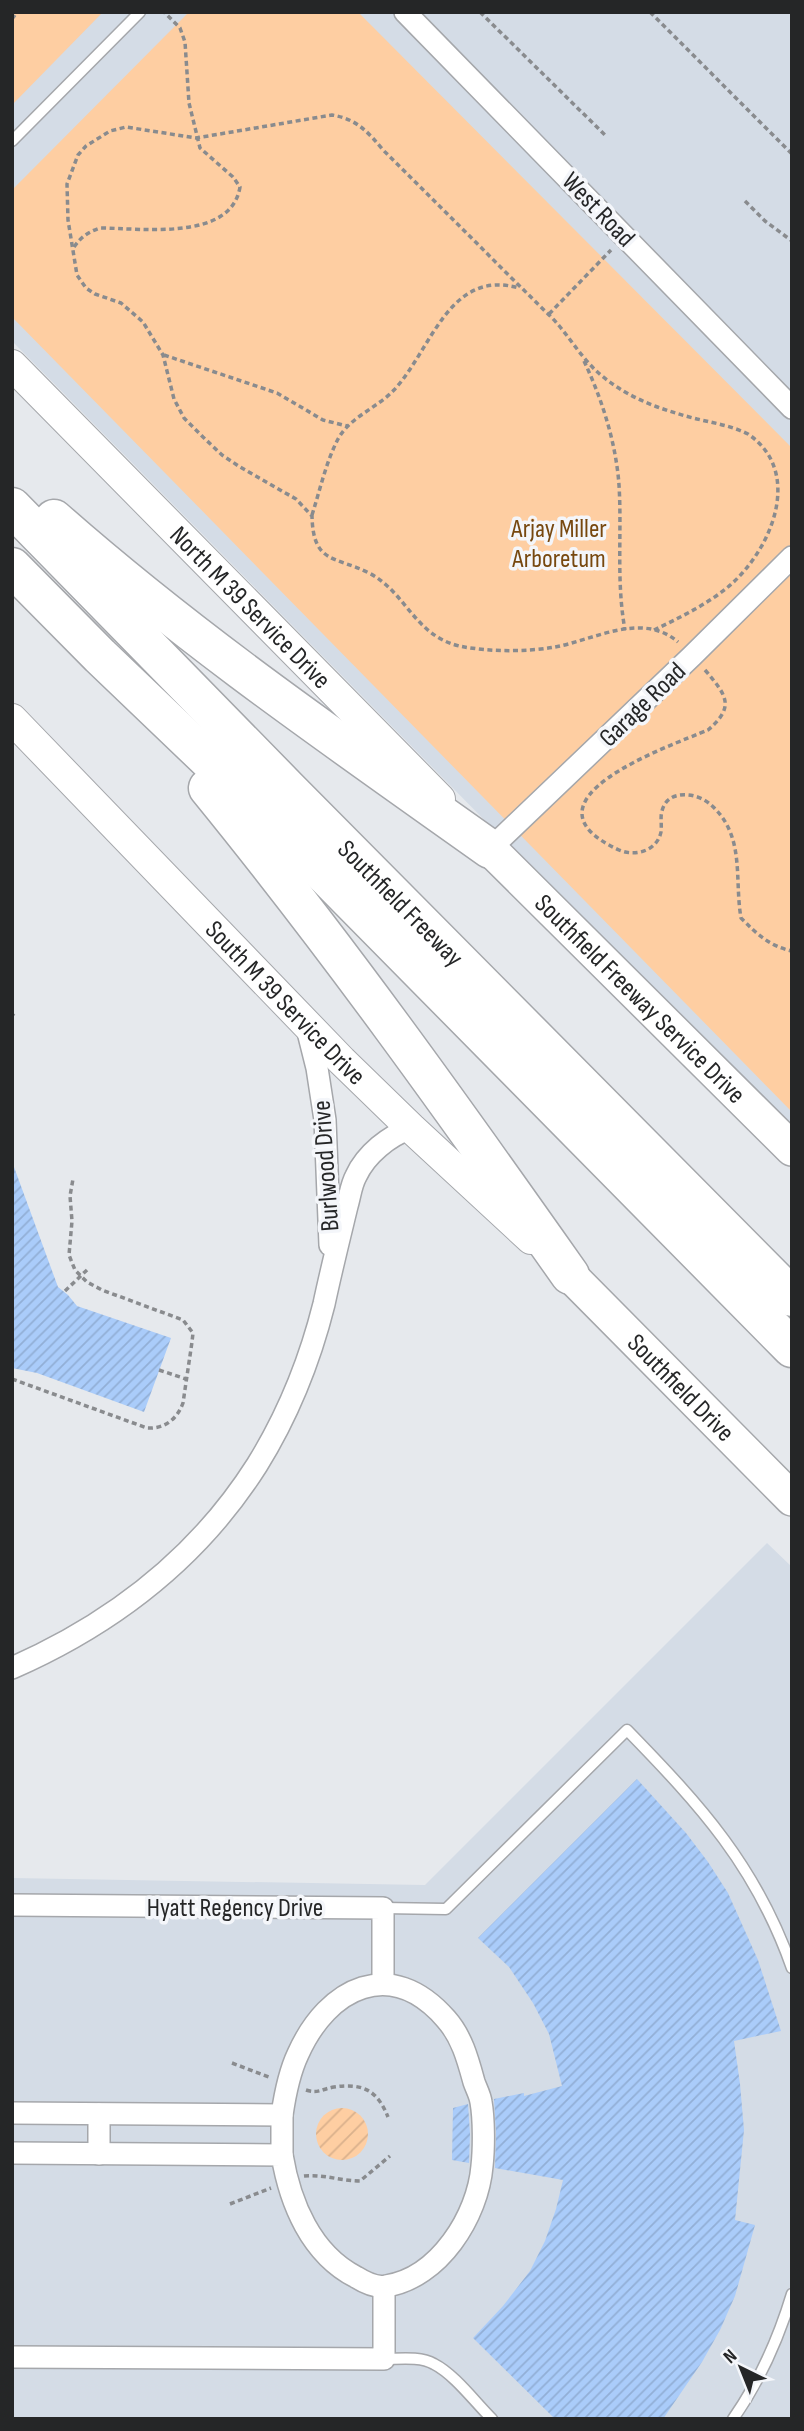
<svg xmlns="http://www.w3.org/2000/svg" width="804" height="2431" viewBox="0 0 804 2431" font-family="'Sofia Sans Condensed',sans-serif">
<defs>
<pattern id="garden-furrows" width="10" height="10" patternUnits="userSpaceOnUse" patternTransform="scale(1.75)"><rect width="10" height="10" fill="#fecea2"/><path d="M-1 1l2-2M0 10L10 0M9 11l2-2" fill="none" stroke="#dab18c"/></pattern>
<pattern id="building-hatch" width="6" height="6" patternUnits="userSpaceOnUse" patternTransform="scale(1.75)"><rect width="6" height="6" fill="#aaccfa"/><path d="M-1 1l2-2M0 6l6-6M5 7l2-2" fill="none" stroke="#92afd6"/></pattern>
</defs>
<rect width="100%" height="100%" fill="#e6e9ed"/>
<g fill="#d4dce6">
<path d="M12,12h780v1120l-780,-791z"/>
<path d="M767,1543l25,24v852h-780v-541l413,7z"/>
</g>
<g fill="#fecea2">
<path d="M12,12h91l-91,93z"/>
<path d="M189,12h169l434,436v664l-780,-795v-127z"/>
</g>
<circle fill="url(#garden-furrows)" cx="342" cy="2134" r="26"/>
<g fill="url(#building-hatch)">
<path d="M14,1167l44,120 10,8 9,11 94,32 -27,74 -107,-39 -25,-5v-200z"/>
<path d="M637,1779l49,54 22,29 20,31 30,67 23,71 -47,10 6,43 4,46 -9,90 20,5 -20,71 -15,34 -18,32 -39,57h-108l-82,-81 30,-32 27,-35 15,-30 11,-32 7,-29 -68,-12 1,-35 -2,-34 30,-6v3l38,-10 -13,-52 -16,-31 -24,-36 -31,-29z"/>
<path d="M468,2104l2,30 -1,29 -17,-3 1,-52z"/>
</g>
<g fill="none" stroke-linecap="round" stroke-linejoin="round">
<defs>
<g id="service">
<path d="M12,141l128,-129"/>
<path d="M383,1908l63,1 181,-179c74,76 129,136 165,238"/>
<path d="M384,2359c15,0 36,-3 50,5 20,10 41,38 58,55"/>
<path d="M733,2419c26,-37 46,-82 59,-125"/>
</g>
<g id="minor">
<path d="M405,12l387,396"/>
<path d="M490,849l202,-193 100,-99"/>
<path d="M306,1024l11,44 8,52 5,125"/>
<path d="M12,1668c100,-44 186,-110 245,-203 31,-50 53,-105 67,-161 7,-33 15,-65 23,-98 3,-10 4,-21 9,-30 10,-22 33,-40 55,-48"/>
<path d="M12,1905l371,3v75"/>
<path d="M12,2113l270,2c3,-21 7,-42 16,-61 30,-67 93,-98 148,-35 16,18 22,41 28,63 2,6 6,13 7,20 3,17 3,46 1,64 -4,50 -43,112 -96,120 -10,2 -22,-4 -30,-9 -45,-23 -66,-74 -74,-122l-270,-2"/>
<path d="M99,2154v-40"/>
<path d="M282,2155v-40"/>
<path d="M12,2357l372,2v-72"/>
</g>
<g id="secondary">
<path id="s1" d="M12,365l428,434"/>
<path id="s2" d="M12,719l330,342 69,67 120,111"/>
</g>
<g id="primary">
<path id="s3" d="M490,849l302,300"/>
<path id="s4" d="M570,1275l222,224"/>
</g>
<g id="motorway">
<path id="s5" d="M12,507l276,282 504,508"/>
<path d="M54,519c137,121 287,224 436,330"/>
<path d="M12,567l88,89 162,155 530,537"/>
<path d="M208,788c128,157 245,321 362,487"/>
</g>
</defs>
<use href="#service" stroke="#a5a7ab" stroke-width="13"/>
<use href="#minor" stroke="#a5a7ab" stroke-width="24"/>
<use href="#secondary" stroke="#a5a7ab" stroke-width="32"/>
<use href="#primary" stroke="#a5a7ab" stroke-width="36"/>
<use href="#motorway" stroke="#a5a7ab" stroke-width="41"/>
<g stroke="#898b8e" stroke-width="3.5" stroke-dasharray="5 3.5" stroke-linecap="butt">
<path d="M480,12l125,123"/>
<path d="M650,12l142,142"/>
<path d="M12,19l5,-7"/>
<path d="M745,201l20,20 27,20"/>
<path d="M74,247c7,-10 14,-15 26,-19 41,0 131,14 140,-41l-7,-10 -33,-29 -11,-45 -4,-61 -5,-14 -16,-16"/>
<path d="M549,314l62,-64"/>
<path d="M164,355l113,38 46,27 24,6"/>
<path d="M584,361c18,38 32,82 35,124 3,48 -3,96 6,145"/>
<path d="M312,515c8,-25 14,-53 26,-76 12,-22 39,-31 56,-49 38,-41 55,-122 125,-102"/>
<path d="M654,630c25,-12 52,-25 74,-43 44,-37 76,-115 20,-153 -16,-8 -34,-11 -51,-15 -35,-9 -67,-20 -95,-43 -23,-19 -35,-45 -56,-64 -54,-53 -108,-108 -162,-161 -16,-19 -27,-32 -52,-36l-136,23 -70,-11 -16,4 -24,15 -8,9 -11,29 1,36 9,55 9,13 9,6 26,9 22,19 20,33 11,44 10,19 19,19 19,18 18,12 56,32 16,17c1,48 23,40 57,57 37,19 45,62 90,73 30,6 67,6 96,1 39,-7 87,-36 123,-5"/>
<path d="M705,670c21,25 31,36 3,60 -41,17 -196,71 -89,120 16,7 38,1 42,-18 1,-7 -1,-15 1,-21 5,-22 34,-19 48,-7 36,31 24,74 31,114 16,16 28,28 51,33"/>
<path d="M12,1014l2,2"/>
<path d="M65,1291l24,-23"/>
<path d="M159,1370l27,9"/>
<path d="M12,1379l135,49c18,1 30,-9 36,-25l9,-61 1,-9 -10,-13 -81,-30 -15,-8 -12,-12 -6,-15 3,-34 -2,-25 3,-17"/>
<path d="M232,2063l37,14"/>
<path d="M306,2090c12,4 16,-1 28,-3 29,-4 43,3 54,30"/>
<path d="M304,2176c19,-2 37,5 56,5l30,-25"/>
<path d="M230,2204l41,-16"/>
</g>
<use href="#service" stroke="#fff" stroke-width="10"/>
<use href="#minor" stroke="#fff" stroke-width="21"/>
<use href="#secondary" stroke="#fff" stroke-width="30"/>
<use href="#primary" stroke="#fff" stroke-width="33"/>
<use href="#motorway" stroke="#fff" stroke-width="38"/>
</g>
<g text-anchor="middle" stroke-width="7" stroke-linejoin="round" paint-order="stroke">
<g font-size="26" fill="#252627" stroke="#f4f6fa">
<text transform="translate(599 209) rotate(46)" y="9">West Road</text>
<text dy="9" stroke="none"><textPath href="#s1" startOffset="340">North M 39 Service Drive</textPath></text>
<text transform="translate(642 704) rotate(-44)" y="9">Garage Road</text>
<text dy="9" stroke="none"><textPath href="#s5" startOffset="555">Southfield Freeway</textPath></text>
<text dy="9" stroke="none"><textPath href="#s3" startOffset="212">Southfield Freeway Service Drive</textPath></text>
<text dy="9" stroke="none"><textPath href="#s2" startOffset="394">South M 39 Service Drive</textPath></text>
<text transform="translate(325 1166) rotate(-94)" y="9">Burlwood Drive</text>
<text dy="9" stroke="none"><textPath href="#s4" startOffset="158">Southfield Drive</textPath></text>
<text x="235" y="1916">Hyatt Regency Drive</text>
</g>
<g font-size="26" fill="#77480f" stroke="#f4f6fa">
<text x="559" y="537">Arjay Miller<tspan x="559" dy="30">Arboretum</tspan></text>
</g>
</g>
<rect width="804" height="2431" fill="none" stroke="#252627" stroke-width="28"/>
<g transform="translate(741 2368) rotate(317)" stroke="#f4f6fa" stroke-width="5" paint-order="stroke">
<path d="M0-5L12 26L0 18L-12 26Z" fill="#252627"/>
<text y="-10" font-size="19" font-weight="bold" text-anchor="middle" fill="#252627">N</text>
</g>
</svg>
